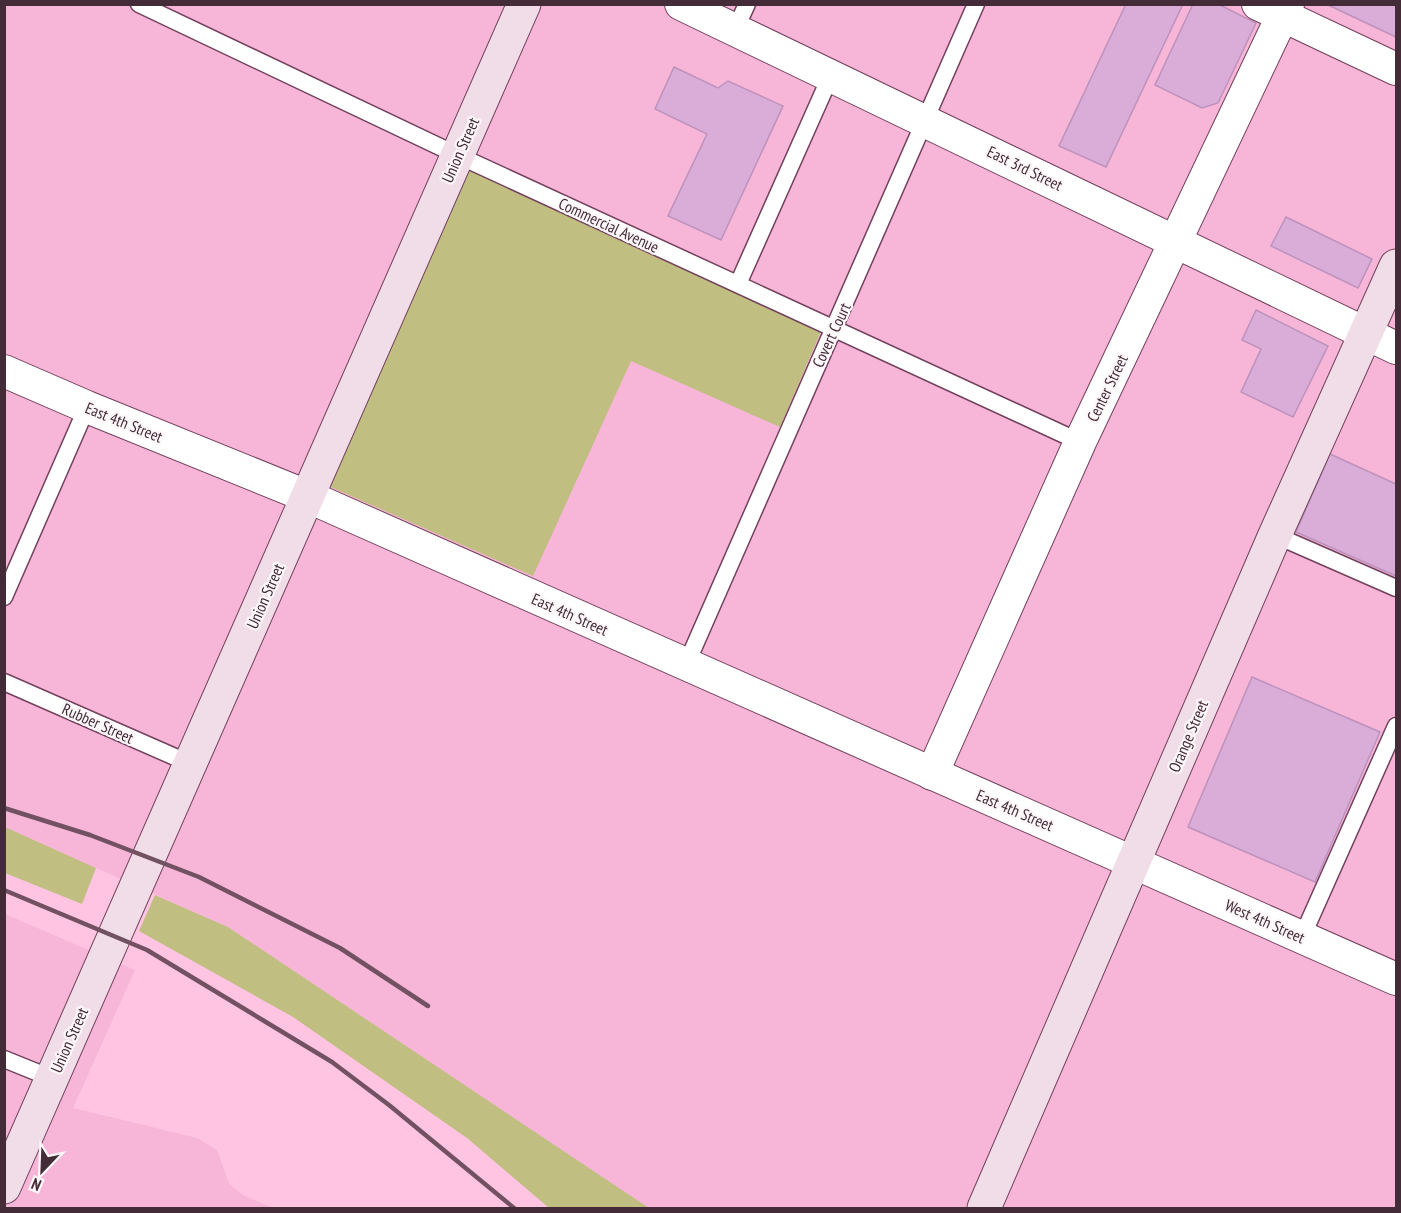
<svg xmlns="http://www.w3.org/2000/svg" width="1401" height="1213" viewBox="0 0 1401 1213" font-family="'PT Sans Narrow',sans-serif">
<rect width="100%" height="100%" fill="#ffc4e2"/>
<g fill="#f7b5d7" fill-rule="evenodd">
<path d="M5,5h1391v1203h-747l-421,-281 -223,-100zM823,328l-43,98 -149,-66z"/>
<path d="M5,914l130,56 -62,138 124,30 20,12 12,34 14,11 30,13h-268z"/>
</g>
<g fill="#c0be81">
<path d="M471,167l352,160 -43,100 -149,-66 -98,215 -207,-91z"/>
<path d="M5,827l91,41 -14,36 -77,-31z"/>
<path d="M155,895l73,32 421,281h-100l-82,-70 -174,-121 -154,-86z"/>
</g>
<g fill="#d9add8" stroke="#bd92bc" stroke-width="1.5">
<path d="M1126,4h57l-77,163 -47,-21z"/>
<path d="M1193,4h25l38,19 -38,80 -16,5 -47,-23z"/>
<path d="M1326,4h70v33z"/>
<path d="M674,67l44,21 10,-7 55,25 -62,134 -53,-24 39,-82 -52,-25z"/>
<path d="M1286,217l86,42 -14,29 -87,-42z"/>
<path d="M1256,310l72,36 -35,71 -52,-25 20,-43 -19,-9z"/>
<path d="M1330,454l66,30v92l-100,-44z"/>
<path d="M1252,677l128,55 -65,150 -127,-55z"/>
</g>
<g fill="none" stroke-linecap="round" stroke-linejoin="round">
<defs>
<g id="lane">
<path d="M139,4l318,151 623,287"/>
<path d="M735,30l12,-26"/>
<path d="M738,284l93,-209"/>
<path d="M1275,535l121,53"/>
<path d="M4,597l83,-190"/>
<path d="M686,665l290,-661"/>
<path d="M4,682l187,82"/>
<path d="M1302,937l94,-211"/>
<path d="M4,1059l47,19"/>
</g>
<g id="street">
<path d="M681,4l715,344"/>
<path d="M1258,4l138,65"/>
<path d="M4,371l83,36 222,90 1087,482"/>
<path d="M932,774l148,-332 208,-438"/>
</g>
<g id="secondary">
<path d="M4,1187l520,-1183"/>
<path d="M984,1208l291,-673 121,-269"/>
</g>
</defs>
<use href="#lane" stroke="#72415c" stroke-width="19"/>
<use href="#street" stroke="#72415c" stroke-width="34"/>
<use href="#secondary" stroke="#72415c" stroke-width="35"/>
<use href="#lane" stroke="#fff" stroke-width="16"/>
<use href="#street" stroke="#fff" stroke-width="32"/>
<use href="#secondary" stroke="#f1dde7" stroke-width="33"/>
<g stroke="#715162" stroke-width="4.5">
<path d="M4,808l86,27 109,42 141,71 88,58"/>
<path d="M4,890l143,60 185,112 57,43 125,103"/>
</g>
</g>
<g text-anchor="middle" stroke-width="4.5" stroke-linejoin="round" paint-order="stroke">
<g font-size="16" fill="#432c38" stroke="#fdf7fa">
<text transform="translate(460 150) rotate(-66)" y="6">Union Street</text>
<text transform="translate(1025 168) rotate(26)" y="6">East 3rd Street</text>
<text transform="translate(609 225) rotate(25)" y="6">Commercial Avenue</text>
<text transform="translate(831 335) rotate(-65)" y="6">Covert Court</text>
<text transform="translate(1107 388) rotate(-64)" y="6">Center Street</text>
<text transform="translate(124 422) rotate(22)" y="6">East 4th Street</text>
<text transform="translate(265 596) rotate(-66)" y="6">Union Street</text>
<text transform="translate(570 614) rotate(24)" y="6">East 4th Street</text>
<text transform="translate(98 723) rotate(24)" y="6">Rubber Street</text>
<text transform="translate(1188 736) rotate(-67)" y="6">Orange Street</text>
<text transform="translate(1015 810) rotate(23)" y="6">East 4th Street</text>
<text transform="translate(1265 921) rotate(24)" y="6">West 4th Street</text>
<text transform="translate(69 1040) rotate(-66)" y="6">Union Street</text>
</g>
</g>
<rect width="1401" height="1213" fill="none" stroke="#432c38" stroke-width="12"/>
<g transform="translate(42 1171) rotate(203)" stroke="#fdf7fa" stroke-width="4.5" paint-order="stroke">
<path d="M0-4.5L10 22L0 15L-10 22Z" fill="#432c38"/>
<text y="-9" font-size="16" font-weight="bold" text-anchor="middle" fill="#432c38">N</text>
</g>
</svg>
